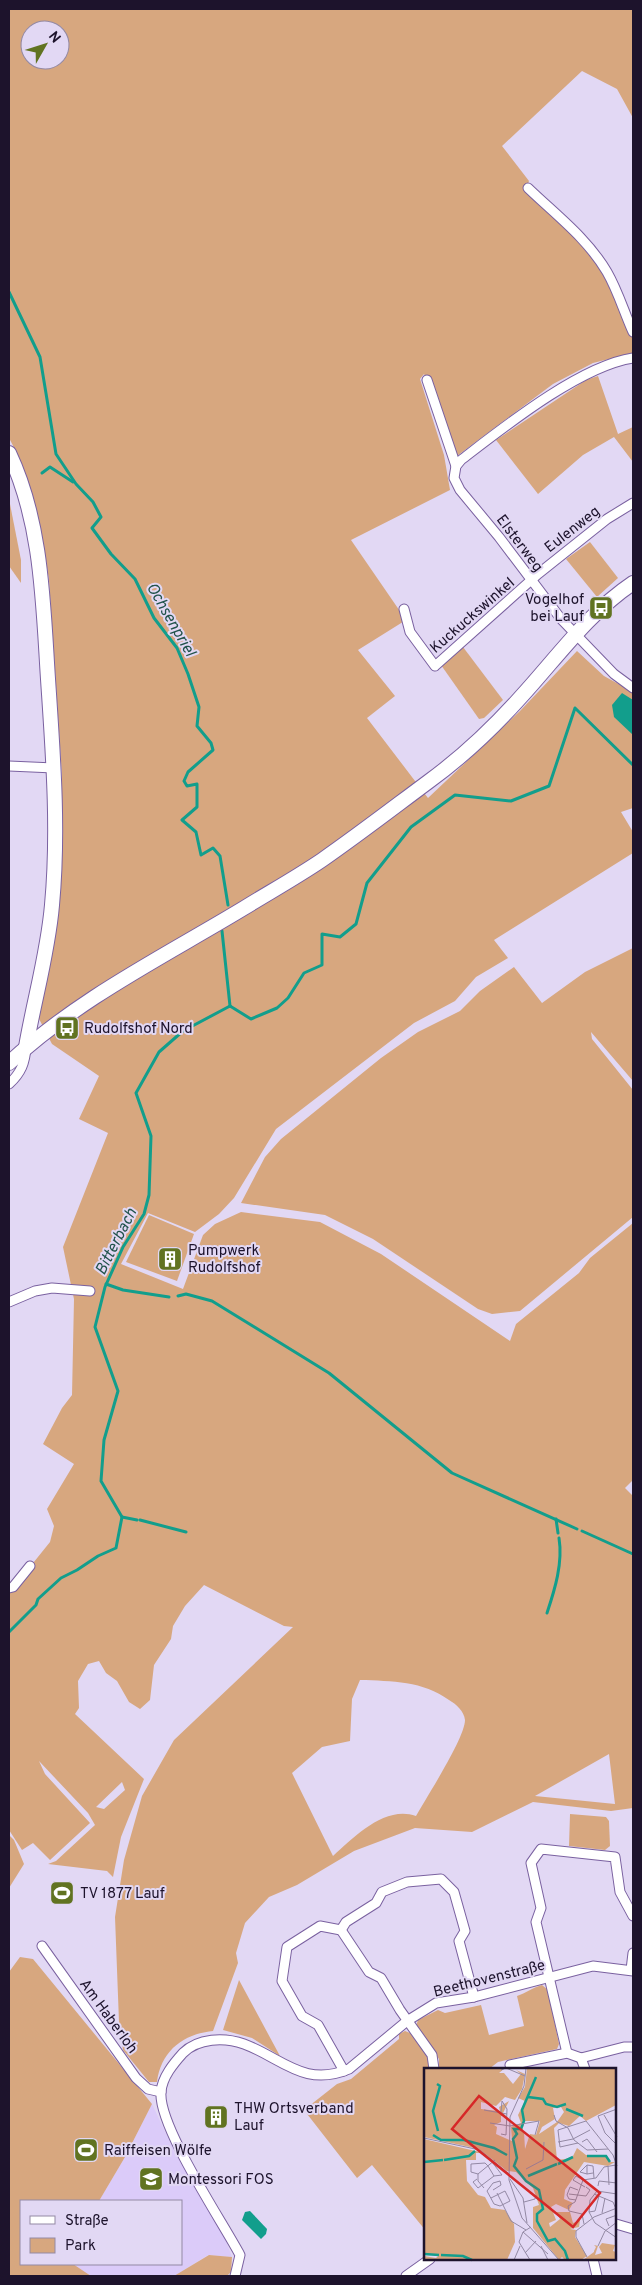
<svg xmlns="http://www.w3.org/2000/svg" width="642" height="2285" viewBox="0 0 642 2285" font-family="Overpass,sans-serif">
<rect width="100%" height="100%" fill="#e2d8f4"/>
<path fill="#dbcbf9" d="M152,2104l23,49 49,83 8,21 -24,-2 -34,21h-83l-18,-12h108v-63h-82l26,-44z"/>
<g fill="#d7a77f" fill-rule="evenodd">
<path d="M9,9h624v109l-16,-29 -35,-18 -80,75 27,35 -3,8 47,42 28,37 32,71v14l-40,10 -40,21 -96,72 -33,-82 -4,5 24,76 6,35 -99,50 55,80 -48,30 37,46 -28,22 61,80 92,-87 57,-60 27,25 29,16v116l-12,4 12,20v21l-139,87 14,18 -32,19 -21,24 -41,22 -138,106 -42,69 -15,16 -24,18 -47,-19 -27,51 62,25 20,-54 12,-11 26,-12 79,10 61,32 129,87 6,-17 63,-51 11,-15 43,-35v257l-8,8 8,8v312l-22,3 -78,-9 -61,30 -57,-4 -61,23 -57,34 -28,12 -24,26 -9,30 2,10 -25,68c-30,3 -52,20 -56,51h-8l-26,-32 -4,-28 -4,-105 9,-57 18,-64 32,-56 119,-113 -9,-1 -80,-41 -19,21 -12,20 -2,13 -17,26 -4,35 -10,9 -11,-7 -12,-21 -11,-8 -7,-12 -11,3 -10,17 1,27 -4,6 69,65 -23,58 -8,40 -6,-6 -59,-7 8,-3 39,-36 -7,-12 -49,-52 6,13 45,49 -40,37 -17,-17 -11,7 -13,-20v-237l41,-51 4,-16 -7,-17 27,-45 -31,-20 19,-36 10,-13 2,-96 -11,-52 45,-114 -29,-14 20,-43 -47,-32 -16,-31 26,-171v-66l-13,-196c-7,-47 -17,-100 -40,-142zM30,30h30v30h-30zM360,1680c32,1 63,1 89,20 7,4 15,11 16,20 0,18 -39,78 -49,96 -31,-11 -62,21 -83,40l-41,-83 30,-26 28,-6 2,-42zM609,1754l6,50 -80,-8zM122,1782l3,8 -21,19 -8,-2z"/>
<path d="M598,376l20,58 15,-7v35l-19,-25 -31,18 -45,39 -42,-54 90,-60z"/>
<path d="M9,499l12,61v23l-12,-17z"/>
<path d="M590,542l28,36 -21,19 -31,-38z"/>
<path d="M463,647l40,53 -19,18 -5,1 -38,-54z"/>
<path d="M633,948v133l-42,-49 1,7 41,51v127l-113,94 -28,3 -14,-5 -105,-70 -48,-24 -84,-12 24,-46 16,-18 100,-81 37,-26 42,-21 20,-20 34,-24 28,36 43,-31z"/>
<path d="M149,1215l45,19 -17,47 -51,-19z"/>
<path d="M570,1814l36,3 3,4 1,25 -5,4 -36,-4z"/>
<path d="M9,1835l5,5 10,24 -15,24z"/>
<path d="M20,1957l13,2 119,145 -27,53 -26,44h-78v63h52l18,12h-82v-304z"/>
<path d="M239,1980l41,76 -28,-18 -29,-8z"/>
<path d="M542,1985l6,5 11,54 -2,5 -59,13 -9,7h-50v-10l-23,-33 2,-6 20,-10 7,3 36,-8 8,30 35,-9 -7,-30c9,-3 15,-8 25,-11z"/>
<path d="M405,2031l5,2 19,23v13h-3v162l-54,-66 -15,13 -53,-68 33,-26 14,-5 48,-40v-5z"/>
<path d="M209,2255l23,2 -1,15 -4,4h-53z"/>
</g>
<g fill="#129e8c">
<path d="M622,693l11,7v35l-19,-18 -2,-12z"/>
<path d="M250,2211l17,18 -1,5 -5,5 -19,-19 3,-8z"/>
</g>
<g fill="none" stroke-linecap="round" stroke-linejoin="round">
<g stroke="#129e8c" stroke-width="3">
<path d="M9,292l31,65 16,97 20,30 17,18 8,15 -9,11 19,26 24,25 19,39 23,30 11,26 11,33 -2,19 14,17 2,7 -25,22 -4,9 3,5 10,-2v23l-15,13 14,12 5,23 12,-7 7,8 8,49"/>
<path d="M42,473l8,-6 23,15"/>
<path d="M222,931l8,75"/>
<path d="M230,1006l21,13 26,-11 11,-10 16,-25 18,-8v-31l18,3 16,-13 11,-41 44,-56 44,-32 56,6 38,-15 26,-78 58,57"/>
<path d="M106,1284l17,6 46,7"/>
<path d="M178,1296l8,-2 26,7 117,72 123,100 125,56"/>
<path d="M122,1517l15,3"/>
<path d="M556,1519l2,14"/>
<path d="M140,1520l46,12"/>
<path d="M582,1531l51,23"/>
<path d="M547,1613c8,-24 16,-50 12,-75"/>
<path d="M9,1632l27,-27 2,-6 23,-21 16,-8 21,-14 18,-8 6,-31 -21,-36 3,-41 14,-49 -23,-64 10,-40 18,-40 21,-33 5,-19 2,-59 -15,-43 23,-41 24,-21 47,-25"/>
</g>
<defs>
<g id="street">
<path d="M528,188c28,27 59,50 79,84 11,19 17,40 26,60"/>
<path d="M633,358c-53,8 -129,69 -172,102l-5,6 -2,12 6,12 39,47 62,82 53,55 19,14"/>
<path d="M427,380l29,86"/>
<path d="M404,609l6,23 25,34 103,-92 69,-55 26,-16"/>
<path d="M9,766l45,2"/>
<path d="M9,1084c12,-11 16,-21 17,-37"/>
<path d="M9,1302l26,-11 17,-3 38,3"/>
<path d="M9,1588l4,-1 17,-21"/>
<path d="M341,1930l28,42 12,6 19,32 32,45 2,14"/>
<path d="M42,1946l94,132 12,11 13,3"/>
<path d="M631,1970l2,-17"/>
<path d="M567,2053l-31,-131 5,-14 -10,-45 10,-14 74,8 5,35 13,24"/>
<path d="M581,2058l4,11"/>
<path d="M510,2065l57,-12 14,5 43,-11h9"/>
<path d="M344,2071l-26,-46 -16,-9 -20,-35 5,-34 33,-21 21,4 5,-8 30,-19 6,-11 25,-10 34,-3 13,13 11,39 -6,10 15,56"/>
<path d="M616,2224l17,5"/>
<path d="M593,2259l4,17"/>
<path d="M235,2276l5,-21c-18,-34 -82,-129 -79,-163 1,-15 13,-29 22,-39 15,-15 41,-16 61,-9 38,14 60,44 105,25l58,-48 29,-18 38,-6 119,-31 40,5"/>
<path d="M406,2276l24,-17"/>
</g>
<g id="secondary">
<path d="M9,453c33,70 34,149 39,226 5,75 11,151 4,226 -4,48 -18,95 -26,142"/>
<path d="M9,1063c70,-65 154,-106 235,-155 26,-16 53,-31 78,-48 36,-25 71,-52 106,-78 33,-24 64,-53 91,-83 37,-40 68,-85 114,-116"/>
</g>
</defs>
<use href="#street" stroke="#7a61a0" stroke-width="11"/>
<use href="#secondary" stroke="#7a61a0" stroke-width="16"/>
<use href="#street" stroke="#fff" stroke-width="9"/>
<use href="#secondary" stroke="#fff" stroke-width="14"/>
</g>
<defs>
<symbol id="bus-square" viewBox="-11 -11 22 22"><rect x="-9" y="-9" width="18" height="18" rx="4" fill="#617321" stroke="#e2d8f4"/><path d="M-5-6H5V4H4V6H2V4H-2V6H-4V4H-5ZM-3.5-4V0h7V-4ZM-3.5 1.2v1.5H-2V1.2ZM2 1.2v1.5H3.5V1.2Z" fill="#fff"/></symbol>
<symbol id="building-square" viewBox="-11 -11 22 22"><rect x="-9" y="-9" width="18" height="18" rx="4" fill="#617321" stroke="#e2d8f4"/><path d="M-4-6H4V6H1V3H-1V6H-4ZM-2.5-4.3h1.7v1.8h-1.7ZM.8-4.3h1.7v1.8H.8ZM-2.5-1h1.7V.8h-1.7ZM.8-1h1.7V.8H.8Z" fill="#fff"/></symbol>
<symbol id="stadium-square" viewBox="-11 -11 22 22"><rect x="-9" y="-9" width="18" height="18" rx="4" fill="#617321" stroke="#e2d8f4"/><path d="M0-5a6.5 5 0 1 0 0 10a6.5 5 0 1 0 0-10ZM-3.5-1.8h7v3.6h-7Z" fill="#fff"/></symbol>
<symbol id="school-square" viewBox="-11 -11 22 22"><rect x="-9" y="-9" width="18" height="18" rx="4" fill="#617321" stroke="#e2d8f4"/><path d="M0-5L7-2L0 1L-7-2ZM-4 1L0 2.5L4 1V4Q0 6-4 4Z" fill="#fff"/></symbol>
</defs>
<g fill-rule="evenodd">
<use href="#bus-square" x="587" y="594" width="28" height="28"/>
<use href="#bus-square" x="53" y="1014" width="28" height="28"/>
<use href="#building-square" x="156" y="1245" width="28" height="28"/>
<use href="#stadium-square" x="48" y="1879" width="28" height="28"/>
<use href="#building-square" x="202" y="2103" width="28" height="28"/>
<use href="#stadium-square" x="72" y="2136" width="28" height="28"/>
<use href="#school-square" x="137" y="2165" width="28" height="28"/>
</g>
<g text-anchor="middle" stroke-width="4" stroke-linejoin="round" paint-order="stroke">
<g font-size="15" fill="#1d132c" stroke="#e2d8f4">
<text transform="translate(572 529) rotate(-38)" y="5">Eulenweg</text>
<text transform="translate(520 543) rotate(53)" y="5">Elsterweg</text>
<text transform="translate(472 615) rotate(-41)" y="5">Kuckuckswinkel</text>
<text transform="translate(489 1978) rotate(-14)" y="5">Beethovenstraße</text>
<text transform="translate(109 2016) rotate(54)" y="5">Am Haberloh</text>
</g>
<g font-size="15" fill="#1d132c" stroke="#e2d8f4" text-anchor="start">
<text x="584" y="604" text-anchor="end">Vogelhof<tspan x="584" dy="17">bei Lauf</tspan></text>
<text x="84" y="1033">Rudolfshof Nord</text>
<text x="188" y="1255">Pumpwerk<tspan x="188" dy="17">Rudolfshof</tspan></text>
<text x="80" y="1898">TV 1877 Lauf</text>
<text x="234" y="2113">THW Ortsverband<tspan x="234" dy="17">Lauf</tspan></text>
<text x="104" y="2155">Raiffeisen Wölfe</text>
<text x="168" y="2184">Montessori FOS</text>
</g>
<g font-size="16" font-style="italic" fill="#21534b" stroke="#e2d8f4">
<text transform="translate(172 619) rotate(60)" y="6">Ochsenpriel</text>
<text transform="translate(115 1241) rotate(-63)" y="6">Bitterbach</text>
</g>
</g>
<g transform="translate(424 2068)">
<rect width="192" height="192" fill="#e2d8f4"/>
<path d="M0,0h81l-6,5h5l9,11 8,-10 -5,-4 9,4 -3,15 -7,11 -10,-3 -9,9 -15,-4v7l17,2 3,4 -2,-8 10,-6 -6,12 3,3h-5v6l-7,3 3,2 -1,7 16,7 -1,-14 10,-4 -3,-8 7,-14 -7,-3 7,-11 2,-19h89v37l-30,16 -6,-5 -11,10 -10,-3 -5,5 3,32 15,-2 5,-10 9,7 21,1 3,6h5l-7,4 -24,-4 -19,28 -1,9 9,4 -4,7 -13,-6 -5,3 5,13 -7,3 1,4 10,-8 -4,-7h14l3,11 6,-2 2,-7 -2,13 -9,2 6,1 -1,7 12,19 -6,4h-16l-3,-3 -3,3 -26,-32v-21l6,-2 -6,-17 -17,-16 -9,-1 -28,-22 -55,-12zM137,39l3,5 -7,10 -18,12 3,-7 13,-8 -2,-11zM101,53h15l-4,14 -6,-1 -5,15 -1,-17 -2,-1zM0,71l60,14h-8v7h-10l1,21 11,14 7,2 6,11 14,2 9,14 1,18 -8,18h-83v-4l12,2 3,-3 -15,-1zM178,175l13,2 -2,6 3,1v7l-33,1 11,-8v-1l2,-4 -2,-2 4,1 -3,9 7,-2 -3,-6z" fill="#d7a77f" fill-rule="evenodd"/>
<path fill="none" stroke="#129e8c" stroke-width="2.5" d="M112,9l-14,33 2,11 -3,8h-7l3,5 -4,5 4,19 -3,8 12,15 13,9 4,19 -6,5v7l11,20 7,-2 10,12 3,9M13,16l3,2 -7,25 5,20M104,29l15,2 3,5 11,3 9,-3M142,41l17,7M9,67l8,5h23l30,8 13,7M163,88h19l4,6M20,92l25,-4 6,-5M0,94l19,-2M134,96l15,-7M104,108l29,-12M0,186l15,1M17,187l22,1 9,4"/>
<path fill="none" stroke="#9389a4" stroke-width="1" d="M102,0l-2,18 -14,31 -1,63 13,38 37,42M77,2l5,-2 19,8M193,41l-19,7 7,17 12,12M60,42l23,4M77,44l1,-11 5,8 -1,26 -5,-1M130,47l2,6 12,7M180,47l13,22M66,55l20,3 29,-5 -4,14M144,60l6,12 13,10 21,-1M0,70l56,12 28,23M134,74l15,-3 17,-9M158,74l5,-3 10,13M154,75l-18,4 -2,-17 28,-9 27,34 4,11M163,97l-7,7 7,2M64,98l6,10 8,-1 -10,-13M184,98l1,19M102,101l17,-9 1,-18M169,105l-6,1v-9l6,1 1,12M54,106l-7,-2v-8l14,-1 3,3M53,111l-4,3 5,6 16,-12M86,111l13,19 4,25M159,112l-7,-4 -3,4 12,7M174,118l1,-5 18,2M60,120l-6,-7v-7l17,-14M73,125l14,28 15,9M145,126l17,2 4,-6 -4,-3M170,126l19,8 3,7M193,126l-20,-3 -7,9 -1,12 6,11 22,15M67,130l14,-7 5,10 -10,5 -6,-2 -7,-13 6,-8 7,-2 1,4 -8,5M152,132l-7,-1 -2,-4 3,-8 8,3M100,134l11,-3 1,-4M165,144l6,-1 4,-15M178,145l3,-15M160,156l-2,-10 -13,-3 -1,-5 7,-4 8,-22 13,-2 8,-11 12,-2M185,158l-3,-7 11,-4M99,164l25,22M117,178l7,14M174,178l7,-15 12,-9M101,185l11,-12M163,189l-11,-20v-6l18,-14 23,-9M90,192l6,-14M106,192l-11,-18 4,-10 8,-5"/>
<path fill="#d62828" fill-opacity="0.15" stroke="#d62828" stroke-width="2.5" d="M55,28l121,97 -27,34 -121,-98z"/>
<rect width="192" height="192" fill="none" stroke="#1d132c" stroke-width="2.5"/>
</g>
<rect width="642" height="2285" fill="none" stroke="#1d132c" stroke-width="20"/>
<rect x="20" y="2200" width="162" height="65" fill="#e2d8f4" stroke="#9389a4"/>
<rect x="30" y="2216" width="25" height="8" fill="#ffffff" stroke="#9389a4"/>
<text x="65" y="2225" font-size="15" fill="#1d132c">Straße</text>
<rect x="30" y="2238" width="25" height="15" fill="#d7a77f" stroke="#9389a4"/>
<text x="65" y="2250" font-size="15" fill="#1d132c">Park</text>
<g transform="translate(45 45) rotate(51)"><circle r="24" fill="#e2d8f4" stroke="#9389a4"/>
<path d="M0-4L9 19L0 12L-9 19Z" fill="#617321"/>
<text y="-8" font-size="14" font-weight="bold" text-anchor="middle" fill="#1d132c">N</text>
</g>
</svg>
